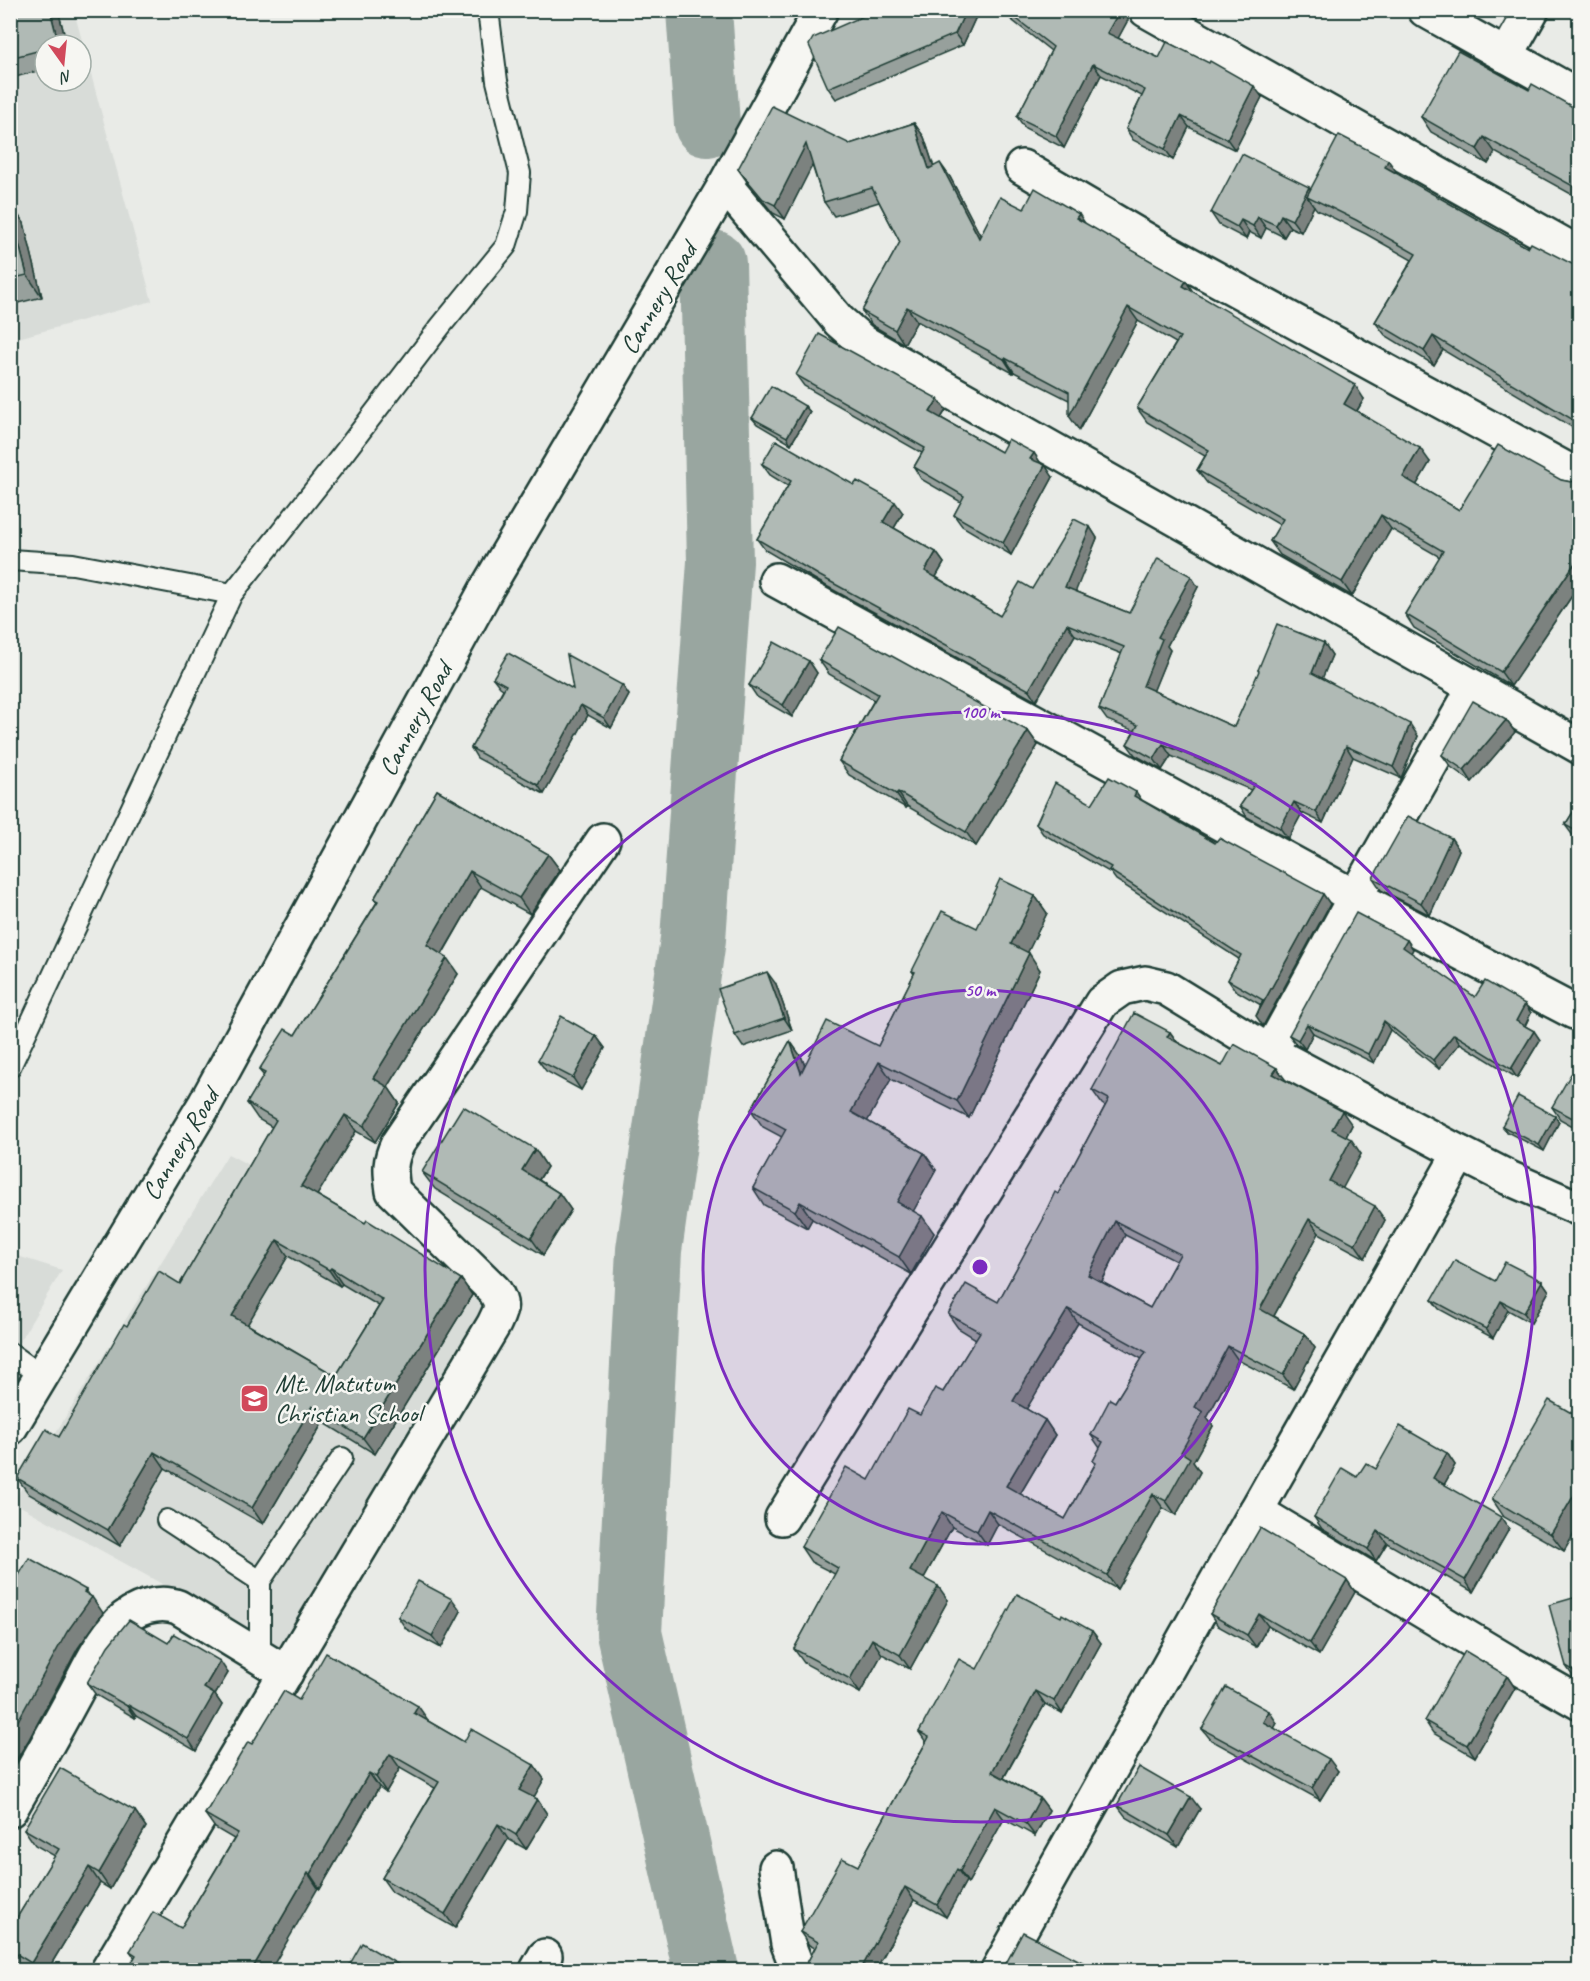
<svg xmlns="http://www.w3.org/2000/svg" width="1590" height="1981" viewBox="0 0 1590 1981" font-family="Caveat,sans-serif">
<rect width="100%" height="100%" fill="#e9ebe7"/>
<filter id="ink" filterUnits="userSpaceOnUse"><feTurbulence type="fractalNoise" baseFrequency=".0167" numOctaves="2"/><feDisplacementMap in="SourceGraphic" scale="12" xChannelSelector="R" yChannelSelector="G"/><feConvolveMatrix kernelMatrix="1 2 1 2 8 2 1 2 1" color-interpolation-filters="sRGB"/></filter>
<g filter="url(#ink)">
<g fill="#d8dcd8" fill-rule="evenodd">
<path d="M11,11h63l78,290 -141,39zM45,45h36v36h-36z"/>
<path d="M228,1154l265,140 -211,356 -269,-148z"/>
<path d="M11,1254l51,16 -51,86z"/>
</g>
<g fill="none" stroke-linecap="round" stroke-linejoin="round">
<g stroke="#99a6a0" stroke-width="66">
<path d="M699,10l8,114"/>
<path d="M706,1970l-77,-337 20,-383 44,-311 27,-377 -7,-299"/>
</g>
<defs>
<g id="lane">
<path d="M10,560l63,4 159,30"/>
<path d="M10,1067l222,-473 111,-140 97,-127 66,-81 11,-35 3,-38 -23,-92 -9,-71"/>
<path d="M10,1353l32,23"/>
<path d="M167,1520l93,61v77"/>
<path d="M260,1581l82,-123"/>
</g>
<g id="street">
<path d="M1146,10l434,244"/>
<path d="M1425,10l155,87"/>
<path d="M1506,56l26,-46"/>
<path d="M1022,167l136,80 422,230"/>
<path d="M725,185l114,136 24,21 717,405"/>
<path d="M776,580l579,317 219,115"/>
<path d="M1270,1052l85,-155 119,-209"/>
<path d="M1256,1511l252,151 72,41"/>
<path d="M782,1518l320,-516 20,-14 23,-5 21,5 104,64 190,101"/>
<path d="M10,1810c22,-38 44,-77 65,-116 13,-24 25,-51 44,-71 15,-15 39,-23 59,-16l108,66"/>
<path d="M776,1868l12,76 10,26"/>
<path d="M108,1970l386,-646c7,-15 10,-19 0,-34l-101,-99c-3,-21 -4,-29 5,-48l205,-303"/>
<path d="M537,1970l8,-14"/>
</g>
<g id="secondary">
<path d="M10,1428l195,-324 281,-514 239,-405 96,-175"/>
<path d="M998,1970l258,-459 204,-358 49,25 71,31"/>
</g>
</defs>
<use href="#lane" stroke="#1f3d34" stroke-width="24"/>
<use href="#street" stroke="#1f3d34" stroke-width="38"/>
<use href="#secondary" stroke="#1f3d34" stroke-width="38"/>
<use href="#lane" stroke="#f6f6f2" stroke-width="20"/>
<use href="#street" stroke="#f6f6f2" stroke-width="33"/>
<use href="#secondary" stroke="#f6f6f2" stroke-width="33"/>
</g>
<g fill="#97a09c" stroke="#1f3d34" stroke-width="1.5" fill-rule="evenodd">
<path d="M10,10h48l9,35h-22v24l-33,9 -2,-2z"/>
<path d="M877,10h102l-16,35 -127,54 -8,-11z"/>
<path d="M999,10h125l5,8 -11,20 41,20 103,39 -27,53 -46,-23 -16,33 -40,-20 -7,-11 16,-33 -41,-21 -37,73 -39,-20 -8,-11 34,-66z"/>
<path d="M1529,90l51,21v88l-85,-47 -7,12 -57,-32 -10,-15z"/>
<path d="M914,123l10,14 10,30 16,10 30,58 44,-26 61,15 101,57 6,10 172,108 -7,12 73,51 -14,23 43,25 102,-30 10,2 9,-3v105l-69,102 -97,-58 -9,-14 35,-57 -49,-28 -39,67 -72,-41 -10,-14 10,-16 -73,-42 -10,-13 8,-14 -58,-34 -10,-14 39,-65 -38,-22 -59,109 -10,-30 -55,-28 -1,1 -96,-52 -13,23 -32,-19 -10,-14 38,-69 -21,-40 -45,14 -10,-14 -12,-37 -27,54 -12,-6 -25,-30 -10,-14 112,-25z"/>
<path d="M1397,174l131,74 52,20v164l-137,-82 -9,15 -49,-30 -10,-13 37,-62 -46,-26 -49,-24 -3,-4 -13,26 -11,-5 -6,10 -18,-9 -5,10 -12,-6 -3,7 -27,-14 -8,-12 100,-23z"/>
<path d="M10,204l14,19 18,74 -32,8z"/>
<path d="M796,375l150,35 -5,8 60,34 33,1 7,11 12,13 -42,78 -49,-29 -8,-11 7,-13 -40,-23 -7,-12 8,-14 -118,-67z"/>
<path d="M805,406l5,6 -19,32 -34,-20 -5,-6z"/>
<path d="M762,464l141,49 -9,15 42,24 8,11 -8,14 64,39 32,-27 58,-62 7,11 -22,53 54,22 69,-26 -31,59 3,4 -17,41 81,36 25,-55 -1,-2 66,-27 8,12 -10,23 96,58 -17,42 -48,-21 -30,66 -21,-10 -14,26 -41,-22 -7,-11 11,-16 -80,-34 -9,14 -27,-15 -8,-11 8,-13 -28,-11 -8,-11 23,-55 -47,-19 -39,66 -208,-114 -63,-37 -8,-11 31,-53 -18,-11z"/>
<path d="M819,660l209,71 10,14 -62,101 -69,-40 -1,2 -57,-33 -10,-14 35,-61 -45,-26z"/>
<path d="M809,661l8,12 -25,44 -35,-20 -8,-12z"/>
<path d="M493,678l80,11 49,-4 7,10 -18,33 -23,-13 -44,79 -67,-36 -6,-10 32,-59 -3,-2z"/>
<path d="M1506,720l9,12 -43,50 -21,-15 -9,-12z"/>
<path d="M437,790l111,64 12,16 -30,44 -49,-27 -39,68 16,19 -70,113 11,16 -24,39 -19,-11 -39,64 144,84 11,16 -97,159 -52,-32 -60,102 -98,-56 -45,78 -91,-52 -12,-16 42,-41 68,-111 53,-42 92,-157 -14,-8 -11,-16 17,-27 -5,-6 36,-35 82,-133 -3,-3zM288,1256l52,30 2,-2 37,22 -43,70 -89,-52z"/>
<path d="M1136,792l6,10 73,41 108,51 7,10 -67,122 -2,-21 -26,-15 -7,-10 11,-21 -123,-79 -5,-7 -68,-39 -7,-10 56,-20z"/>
<path d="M1580,801v39l-6,-3 -9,-12z"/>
<path d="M1451,838l8,12 -29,65 -49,-25 -8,-12z"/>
<path d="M1035,896l12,17 -20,40 13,17 -71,148 -78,-39 -24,42 57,32 12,17 -23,41 21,22 -23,41 -99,-55 -5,9 -43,-23 -11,-17 29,-51 -19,-10 -12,-17 39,-69 12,17 3,8 73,-20 36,-72 -2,-3 65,-43z"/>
<path d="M1407,940l6,9 -2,4 64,44 56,16 -6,13 9,5 6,9 -23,38 -57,-35 -21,26 -49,-39 -16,33 -61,-30 -8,16 -9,-5 -7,-9z"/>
<path d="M776,984l16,46 -49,17 -8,-12z"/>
<path d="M1170,1032l7,10 45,24 64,15 66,44 -6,12 15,17 -19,34 43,32 -20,38 -46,-25 -45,83 31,18 10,14 -22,41 -55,-29 -31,58 6,8 -20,36 7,10 -24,43 -13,-7 -46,81 -119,-65 -11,21 -35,-18 -28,51 24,22 -38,69 -28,-15 -22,39 -56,-30 -10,-14 41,-75 -24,-12 -10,-15 68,-67 51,-65 23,-23 33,-53 -18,-11 -10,-14 50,-12 46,-83 -1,-2 15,-23 47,-88 -3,-2 -10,-14zM1125,1235l51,26 -26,47 -48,-26zM1078,1323l64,36 -27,43 -24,33 9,13 -7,13 2,3 -30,55 -45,-25 35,-59 -10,-15 -19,-11z"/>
<path d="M596,1036l9,12 -24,42 -35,-19 -8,-11z"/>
<path d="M1580,1079v51l-20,-11 -8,-12z"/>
<path d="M1559,1122l-15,29 -37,-19 -5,-6z"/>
<path d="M535,1149l12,18 -8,13 20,13 12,17 -28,45 -108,-66 -13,-17z"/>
<path d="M1495,1281h47l7,10 -18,32 -23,-13 -15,28 -54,-29 -7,-9z"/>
<path d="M1580,1418v106l-16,27 -60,-34 -12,-18z"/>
<path d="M1447,1453l8,12 -11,20 65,44 -36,63 -86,-49 -11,18 -54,-32 -8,-12 43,-40 19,-8z"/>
<path d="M1347,1580l8,12 -36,63 -51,-29 -12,21 -38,-21 -8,-12z"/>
<path d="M1580,1596v85l-6,-3 -8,-12z"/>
<path d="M461,1611l-20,37 -35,-19 -8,-12z"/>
<path d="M1061,1617l31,14 9,12 -39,70 -17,-9 -41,74 36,20 9,12 -14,26 -31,-17 -36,64 -2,-2 -20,36 -32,-17 -39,71h-67l-3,-4 10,-19 -6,-3 -9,-13 58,-66 68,-124 -7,-10 58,-63z"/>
<path d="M168,1643l60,30 -13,22 7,10 -26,46 -60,-35 -1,2 -39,-23 -9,-12z"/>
<path d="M1507,1676l8,12 -40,69 -42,-24 -8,-12z"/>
<path d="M299,1700l129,20v1l36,21 70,23 10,14 -10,18 3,2 10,15 -21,35 -18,-10 -53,89 -63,-36 -10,-14 53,-90 -35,-20 -14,24 -7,-5 -59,102 -2,-1 -183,70 -5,-7 51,-23 53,-89 -19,-11 -10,-14 47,-70z"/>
<path d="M1277,1723l-3,5 64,43 -18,29 -109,-60 -9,-11z"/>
<path d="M1117,1805l83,4 -22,38 -52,-30z"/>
<path d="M135,1811l11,16 -36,62 -10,-6 -53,88h-18l-17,-10 -2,-2v-30l45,-73 -20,-11 -11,-16z"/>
</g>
<g fill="#7b827f" stroke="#1f3d34" stroke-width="1.5">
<path d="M50,10h8l9,35h-8z"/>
<path d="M966,10h13l-16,35 -8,-11z"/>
<path d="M1120,10h4l5,8 -14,26 -8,-11z"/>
<path d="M1093,64l8,11 -37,73 -8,-12z"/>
<path d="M1254,86l8,11 -27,53 -8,-11z"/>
<path d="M1181,116l8,11 -16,33 -8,-11z"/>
<path d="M914,123l10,14 15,46 -10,-14z"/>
<path d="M1484,137l11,15 -7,12 -11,-15z"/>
<path d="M806,144l10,14 -31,61 -10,-14z"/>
<path d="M1388,160l10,14 -13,-7z"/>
<path d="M940,163l10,14 39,75 -10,-14z"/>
<path d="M1309,187l8,12 -10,-3 7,10 -13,26 -9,-12z"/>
<path d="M10,204l14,19 18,74 -15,-22 -17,-66z"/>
<path d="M1079,214l9,14 -12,-10z"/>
<path d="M1281,215l9,12 -6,10 -8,-12z"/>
<path d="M1258,217l8,11 -5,10 -8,-12z"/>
<path d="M1241,220l8,12 -3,7 -9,-12z"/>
<path d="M1186,281l9,14 -12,-9z"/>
<path d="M907,307l10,14 -13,23 -9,-14z"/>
<path d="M1128,307l10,14 -59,109 -10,-14z"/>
<path d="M1433,336l10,14 -9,15 -10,-14z"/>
<path d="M1005,358l9,14 -1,1 -9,-14z"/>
<path d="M1355,385l9,14 -11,18 -9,-13z"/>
<path d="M938,399l8,11 -8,13 -8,-11z"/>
<path d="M805,406l5,6 -19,32 -4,-7z"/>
<path d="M1420,448l10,14 -17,29 -10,-14z"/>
<path d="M1034,453l8,12 -12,-6z"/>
<path d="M1045,465l8,12 -42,78 -8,-12z"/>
<path d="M895,502l8,11 -12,20 -8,-11z"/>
<path d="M1381,515l10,14 -39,67 -10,-14z"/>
<path d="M1090,527l7,11 -24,60 -8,-11z"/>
<path d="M936,552l8,11 -11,19 -8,-11z"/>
<path d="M1577,560l3,3v21l-69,102 -10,-14z"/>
<path d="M1191,576l7,11 -31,59 3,4 -19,47 -8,-11 15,-49z"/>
<path d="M1067,624l8,11 -39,66 -7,-11z"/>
<path d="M1324,643l8,12 -12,29 -8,-11z"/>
<path d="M809,661l8,12 -25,44 -9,-12z"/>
<path d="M622,685l7,10 -18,33 -7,-10z"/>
<path d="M581,705l7,10 -44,79 -6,-9z"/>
<path d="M1506,720l9,12 -43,50 -8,-12z"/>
<path d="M1410,724l8,12 -17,42 -8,-11z"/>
<path d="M1028,731l10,14 -62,101 -10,-14z"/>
<path d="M1163,744l8,12 -9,14 -8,-11z"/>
<path d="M1346,746l7,11 -30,66 -7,-11z"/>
<path d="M898,792l9,14 -1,2 -10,-14z"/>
<path d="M1136,792l7,10 -9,-6z"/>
<path d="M1294,802l8,11 -14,26 -8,-11z"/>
<path d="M1451,838l8,12 -29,65 -9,-12z"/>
<path d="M548,854l12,16 -30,44 -11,-16z"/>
<path d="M470,871l11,16 -43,74 -11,-16z"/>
<path d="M1323,894l7,10 -67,122 -7,-10z"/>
<path d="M1035,896l12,17 -24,49 -12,-18z"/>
<path d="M1407,940l6,9 -4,7 -6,-9z"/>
<path d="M1029,953l11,17 -71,148 -12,-17z"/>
<path d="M447,958l11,16 -70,113 11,16 -24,39 -11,-16 9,-48z"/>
<path d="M767,972l9,12 16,46 -8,-12z"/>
<path d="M1525,1004l6,9 -8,17 -7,-9z"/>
<path d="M1384,1021l6,9 -16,33 -6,-9z"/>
<path d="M1307,1024l6,9 -8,16 -7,-9z"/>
<path d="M1534,1031l6,9 -23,38 -6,-9z"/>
<path d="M1170,1032l10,14 -13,-9z"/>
<path d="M1454,1034l6,9 -21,26 -6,-9z"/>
<path d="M596,1036l9,12 -24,42 -8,-12z"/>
<path d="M790,1041l12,17 11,32 -12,-17z"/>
<path d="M879,1062l12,17 -28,50 -12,-17z"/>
<path d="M1277,1068l10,14 -14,-8z"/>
<path d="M1342,1111l10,14 -10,19 -10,-15z"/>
<path d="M345,1115l11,16 -43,71 -12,-16z"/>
<path d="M1555,1116l4,6 -15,29 -5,-6z"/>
<path d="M1351,1139l10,15 -22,41 -10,-14z"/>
<path d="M535,1149l12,18 -13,20 -12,-17z"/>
<path d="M924,1153l12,17 -27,49 -12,-17z"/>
<path d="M559,1193l12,17 -28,45 -12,-17z"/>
<path d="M800,1202l12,17 -5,9 -12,-17z"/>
<path d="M1375,1206l10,14 -20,38 -10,-14z"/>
<path d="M922,1216l12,17 -23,41 -12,-17z"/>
<path d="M1309,1219l10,14 -49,90 -10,-14z"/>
<path d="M1115,1221l10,14 -27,54 -10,-14z"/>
<path d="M277,1240l11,16 -45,76 -11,-16z"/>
<path d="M331,1268l11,16 -2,2 -11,-16z"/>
<path d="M461,1279l11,16 -97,159 -12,-16z"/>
<path d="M1542,1281l7,10 -18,32 -7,-10z"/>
<path d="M1501,1301l7,9 -15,28 -7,-9z"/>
<path d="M1068,1309l10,14 -55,92 -10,-14z"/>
<path d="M1305,1334l10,14 -22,41 -10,-14z"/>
<path d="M1228,1346l10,14 -31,58 6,8 -20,36 7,10 -24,43 -10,-14 15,-49 14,-45z"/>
<path d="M312,1406l11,16 -60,102 -11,-16z"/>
<path d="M1045,1420l10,15 -39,66 -10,-15z"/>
<path d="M154,1452l11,16 -45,78 -12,-16z"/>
<path d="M1447,1453l8,12 -14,25 -8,-12z"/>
<path d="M1580,1485v39l-16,27 -13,-17z"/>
<path d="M1153,1494l10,14 -46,81 -10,-14z"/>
<path d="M988,1510l10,14 -11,21 -10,-14z"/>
<path d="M942,1512l10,15 -32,58 -10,-14z"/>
<path d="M1501,1517l8,12 -36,63 -8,-12z"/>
<path d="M1378,1531l9,12 -11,18 -8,-12z"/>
<path d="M1347,1580l8,12 -36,63 -9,-12z"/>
<path d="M938,1586l10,14 -38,69 -10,-14z"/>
<path d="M86,1590l5,8 1,-1 11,16 -25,35 -50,93 -18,29v-35z"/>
<path d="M452,1599l9,12 -20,37 -9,-12z"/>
<path d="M1259,1614l9,12 -12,21 -9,-12z"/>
<path d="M1092,1631l9,12 -39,70 -8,-12z"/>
<path d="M872,1639l10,15 -22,39 -10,-14z"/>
<path d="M220,1661l8,12 -13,22 7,10 -26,46 -8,-12 16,-51z"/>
<path d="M1507,1676l8,12 -40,69 -8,-12z"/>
<path d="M1036,1691l9,13 -45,80 -8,-12z"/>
<path d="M128,1705l8,11 -1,2 -8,-12z"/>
<path d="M418,1706l10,14 -4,7 -10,-14z"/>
<path d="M1269,1711l8,12 -6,11 -8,-12z"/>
<path d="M390,1754l10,14 -14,24 -10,-15z"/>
<path d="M1329,1759l9,12 -18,29 -8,-12z"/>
<path d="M534,1765l10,14 -14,25 -11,-14z"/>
<path d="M369,1773l10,14 -59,102 -10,-15z"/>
<path d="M1191,1797l9,12 -22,38 -9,-12z"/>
<path d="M1040,1798l9,12 -14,26 -9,-12z"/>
<path d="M537,1799l10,15 -21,35 -10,-14z"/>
<path d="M995,1807l9,12 -36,64 -8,-12z"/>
<path d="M135,1811l11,16 -36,62 -11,-16z"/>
<path d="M498,1824l10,15 -53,89 -10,-14z"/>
<path d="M89,1867l11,16 -53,88h-10l-6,-8z"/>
<path d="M957,1869l9,12 -20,36 -9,-12z"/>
<path d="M308,1873l10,15 -48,83h-19z"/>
<path d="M905,1887l9,13 -39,71h-15z"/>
</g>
<g fill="#b0bab5" stroke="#1f3d34" stroke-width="1.5" fill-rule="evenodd">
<path d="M10,10h40l9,35h-14v4l-35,9z"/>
<path d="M877,10h89l-11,24 -127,54 -19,-43 4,-7z"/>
<path d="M1005,10h115l-13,23 52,25 8,-16 42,21 1,-2 44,25 -27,53 -46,-23 -16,33 -39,-20 19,-39 -52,-26 -37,72 -39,-19 36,-70z"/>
<path d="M1458,51l71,39 3,-6 48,27v79l-96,-53 -7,12 -56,-32z"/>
<path d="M772,106l78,38 64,-21 15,46 11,-6 39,75 21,-41 24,12 11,-21 44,26 -3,4 110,63 -3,5 172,99 -11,19 76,44 -17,29 56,33 39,-65 63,35 10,2 9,-3v13l-4,6 4,2v61l-3,-1 -76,112 -96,-58 38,-63 -62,-36 -39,67 -72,-41 13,-22 -86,-49 12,-20 -72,-42 43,-71 -52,-30 -59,109v-24l-64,-34 -1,1 -97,-52 -12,23 -33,-19 38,-69 -28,-54 -48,14 -18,-58 -31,61 -12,-6 -25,-30z"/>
<path d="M1339,135l49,25 -3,7 143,81 3,-5 49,25v156l-147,-88 -9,15 -49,-29 41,-68 -60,-34 -49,-24z"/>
<path d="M1242,154l67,33 -17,33 -11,-5 -5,10 -18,-8 -5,9 -12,-6 -4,7 -26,-14z"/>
<path d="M10,209l17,66 -17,4z"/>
<path d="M819,334l119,65 -8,13 71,40 7,-13 26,14 -4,6 15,6 -42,78 -49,-28 10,-19 -50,-29 11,-19 -129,-73z"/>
<path d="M771,386l34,20 -18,31 -35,-19z"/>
<path d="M1580,436v12l-5,-4z"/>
<path d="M776,440l78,45 3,-4 38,21 -12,20 53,30 -11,19 75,45 20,-34 12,7 42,-70 16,8 -25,60 64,26 29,-55 33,18 -33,61 4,2 -19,47 91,41 25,-56 -1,-1 19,-46 47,19 -12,30 98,51 -17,43 -47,-21 -30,66 -22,-10 -14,26 -40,-22 15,-22 -92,-40 -9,15 -27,-15 11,-19 -39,-16 25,-62 -57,-23 -38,66 -209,-114 -63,-37 34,-58 -29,-17z"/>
<path d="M839,627l189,104 -62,101 -68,-40 -2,2 -57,-33 39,-67 -59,-34z"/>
<path d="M774,642l35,19 -26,44 -34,-20z"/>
<path d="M508,653l65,36 -6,-34 55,30 -18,33 -23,-13 -43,80 -67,-37 35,-63 -13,-7z"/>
<path d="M1473,701l33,19 -42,50 -22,-15z"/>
<path d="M1109,777l27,15 -2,4 81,47 4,-5 104,56 -67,122 7,-16 -35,-20 13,-25 -132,-85 2,-3 -75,-43 19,-41 37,21z"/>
<path d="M437,790l111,64 -29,44 -49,-27 -43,74 20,13 -74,120 15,9 -24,39 -19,-11 -44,71 64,37 2,-3 94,59 -98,159 -51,-32 -60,102 -98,-56 -46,78 -91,-52 29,-49 13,8 65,-113 3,2 32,-55 21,13 96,-164 -29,-17 18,-30 -6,-3 26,-41 10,6 83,-134 -4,-2zM277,1240l52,30 2,-2 52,32 -47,76 -104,-60z"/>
<path d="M1580,801v32l-15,-8z"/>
<path d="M1408,816l43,22 -30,65 -48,-25z"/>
<path d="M1000,879l35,17 -24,48 18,9 -72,148 -78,-39 -28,50 73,41 -27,49 25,14 -23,41 -99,-55 -5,9 -42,-23 33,-59 -35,-19 39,-69 11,32 26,-52 51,25 37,-74 -3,-1 30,-60 35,17z"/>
<path d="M1356,913l51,27 -4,7 72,50 10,-16 40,23 -9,17 18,10 -23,38 -57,-35 -21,26 -49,-39 -16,33 -61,-30 -9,16 -9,-5z"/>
<path d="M767,972l17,46 -49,17 -17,-46z"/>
<path d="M1134,1013l36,19 -3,5 55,29 12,-22 43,24 -4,6 69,37 -10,18 19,10 -22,42 46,25 -20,38 -46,-25 -49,90 45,25 -22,41 -55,-29 -33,61 8,5 -22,40 9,6 -24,43 -13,-7 -46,81 -119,-65 -11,21 -35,-19 -32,59 28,15 -38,69 -28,-16 -22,40 -56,-30 44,-81 -37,-21 45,-80 23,13 39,-71 12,6 15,-27 8,4 37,-60 -32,-18 18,-30 32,18 46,-84 -1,-1 12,-25 3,2 51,-95 -17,-9zM1115,1221l65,33 -30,54 -62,-33zM1068,1309l78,43 -31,50 -5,-3 -19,36 12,7 -10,19 3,2 -31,56 -59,-33 39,-66 -32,-19z"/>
<path d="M561,1016l35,20 -23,42 -35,-18z"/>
<path d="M1571,1074l9,5v43l-28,-15z"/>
<path d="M1518,1096l37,20 -16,29 -37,-19z"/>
<path d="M463,1106l72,43 -13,21 37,23 -28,45 -109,-66z"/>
<path d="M1455,1260l40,21 10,-19 37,19 -18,32 -23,-12 -15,28 -54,-29z"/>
<path d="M1549,1400l31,18v67l-29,49 -59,-35z"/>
<path d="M1400,1426l47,27 -14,25 68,39 -36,63 -87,-49 -10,18 -54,-32 28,-49 15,9 9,-14 10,6z"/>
<path d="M1260,1528l87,52 -37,63 -51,-29 -12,21 -37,-21z"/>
<path d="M29,1558l57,32 -2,2 8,5 -25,35 -57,103v-149l2,1z"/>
<path d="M418,1581l34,18 -20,37 -34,-19z"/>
<path d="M1017,1594l44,23 1,-3 30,17 -38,70 -18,-10 -44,81 48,26 -14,26 -31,-17 -35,64 -3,-2 -20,36 -32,-18 -45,84h-48l-7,-4 13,-25 -18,-10 42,-74 16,8 71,-129 -10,-5 40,-73 18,10z"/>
<path d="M1580,1596v78l-14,-8 -17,-61z"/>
<path d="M129,1620l39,23 6,-9 46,27 -16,27 10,6 -26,45 -60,-34 -1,1 -40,-23 21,-37z"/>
<path d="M1465,1651l42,25 -40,69 -42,-24z"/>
<path d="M326,1653l92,53 -4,7 50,29 7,-13 63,36 -15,25 18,9 -21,36 -18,-11 -53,90 -63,-36 57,-96 -49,-28 -14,23 -7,-4 -59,101 -2,-1 -57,98h-124l9,-16 -6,-4 23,-39 28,16 57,-95 -33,-19 43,-72 4,2 32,-53 15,9z"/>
<path d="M1226,1687l43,24 -6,11 66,37 -17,29 -110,-59z"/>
<path d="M1139,1767l52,30 -22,38 -52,-30z"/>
<path d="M60,1768l75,43 -36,62 -10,-6 -58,96 -21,-13v-21l49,-80 -35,-20z"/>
<path d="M1023,1932l77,39h-100l5,-6z"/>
<path d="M362,1943l47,28h-63z"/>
</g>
</g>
<circle cx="980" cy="1267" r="277" fill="#7b2cbf" fill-opacity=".12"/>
<g fill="none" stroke="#7b2cbf" stroke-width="3">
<circle cx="980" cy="1267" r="277"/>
<circle cx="980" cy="1267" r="555"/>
</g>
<defs>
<symbol id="school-square" viewBox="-11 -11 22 22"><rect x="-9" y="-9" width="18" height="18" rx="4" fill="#d1495b" stroke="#f6f6f2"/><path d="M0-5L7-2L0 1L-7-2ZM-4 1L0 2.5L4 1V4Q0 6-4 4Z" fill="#fff"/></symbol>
</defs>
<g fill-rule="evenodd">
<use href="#school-square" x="238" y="1382" width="33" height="33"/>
</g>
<g text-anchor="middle" stroke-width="5" stroke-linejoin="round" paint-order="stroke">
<g font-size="26" fill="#1f3d34" stroke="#f6f6f2">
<text transform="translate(658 298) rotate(-59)" y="9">Cannery Road</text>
<text transform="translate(415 719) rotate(-61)" y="9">Cannery Road</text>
<text transform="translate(180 1144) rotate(-59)" y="9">Cannery Road</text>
</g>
<g font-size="26" fill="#1f3d34" stroke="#f6f6f2" text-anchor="start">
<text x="275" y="1392">Mt. Matutum<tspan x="275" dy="30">Christian School</tspan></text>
</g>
</g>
<circle cx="980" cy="1267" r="9" fill="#7b2cbf" stroke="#f6f6f2" stroke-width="3"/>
<g font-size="18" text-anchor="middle" font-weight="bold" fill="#7b2cbf" stroke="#f6f6f2" stroke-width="5" stroke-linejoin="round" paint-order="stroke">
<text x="980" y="718">100 m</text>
<text x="980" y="996">50 m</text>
</g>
<rect width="1590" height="1981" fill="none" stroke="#f6f6f2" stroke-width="36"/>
<rect x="18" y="18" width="1554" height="1945" fill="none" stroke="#1f3d34" stroke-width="2" filter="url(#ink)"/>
<g transform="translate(63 63) rotate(165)"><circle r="28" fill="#f6f6f2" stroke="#a0aca6" stroke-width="1.5"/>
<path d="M0-4.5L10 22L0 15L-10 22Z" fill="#d1495b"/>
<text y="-9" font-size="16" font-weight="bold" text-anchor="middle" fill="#1f3d34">N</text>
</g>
</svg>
